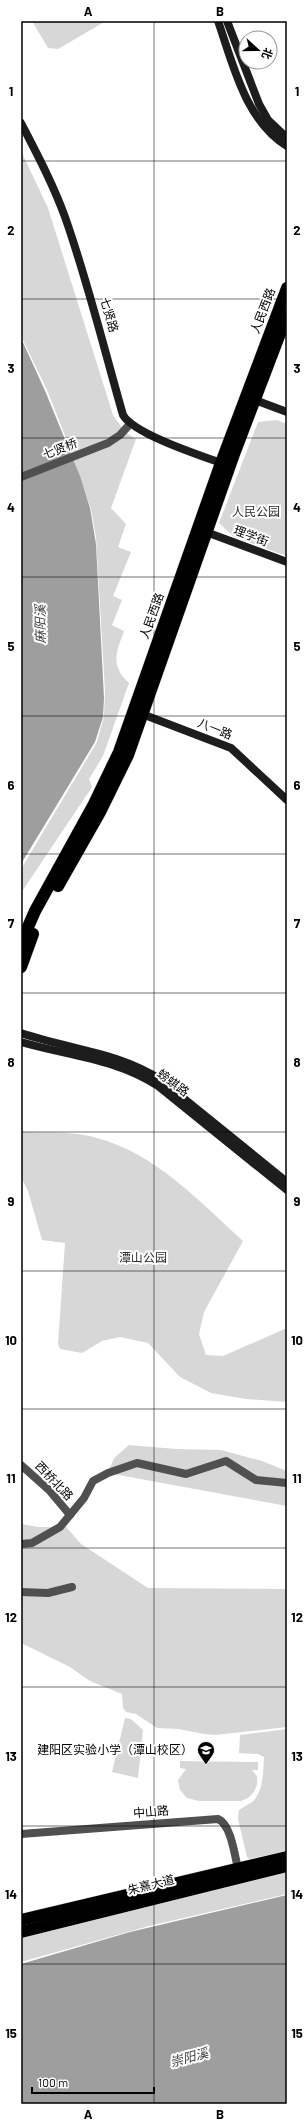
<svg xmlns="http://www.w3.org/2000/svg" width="308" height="2125" viewBox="0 0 308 2125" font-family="Barlow,'Noto Sans SC',sans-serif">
<rect width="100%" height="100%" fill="#fff"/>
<g fill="#d7d7d7">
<path d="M32,21h74l-48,28 -10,-1z"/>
<path d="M21,151l27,57 65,207 12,17 11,7 -25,69 15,16 -8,23 13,5 -18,44 9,4 -10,25 12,6c-8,22 -14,34 5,52l-26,73 -14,23 3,8 -71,106v-24l76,-127 7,-26 1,-25 -9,-154 -5,-28 -25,-71 -19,-48 -26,-54z"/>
<path d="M277,420l10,4v132l-53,-19 -15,-14 39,-101z"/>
<path d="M21,1132c23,1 54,-1 76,6 58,15 103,64 146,103l-39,71 -5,22 7,21 17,1 64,-28v74l-41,-3 -35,-6 -31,-16 -32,-34 -28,-6 -18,4 -20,12 -22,-4 -2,-5 7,-101 -23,-3 -14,-49 -7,-14z"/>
<path d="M129,1445l47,4 45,1 41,11 25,10v35l-179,-33 6,-15z"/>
<path d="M21,1524l18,3h27l15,17 67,44 139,1v138l-72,8 -11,-1 -26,-5 -21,-1 -21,-14 -10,-2 -3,-4 -1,-14 -32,-13 -20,-14 -49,-24z"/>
<path d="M125,1718l6,1 12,11 -5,48 -26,-6z"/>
<path d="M287,1729v122l-38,8 -2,-2 -9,-38 1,-9c4,-3 9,-5 13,-8 12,-11 11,-30 12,-45l-6,-3 -19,-1 1,-18z"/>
<path d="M180,1761l78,1v8h-6l5,6v9l-3,7 -6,6 -7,3h-42l-12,-3 -7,-8 -2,-10 8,-11 -6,-1z"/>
<path d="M287,1870v24l-138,32 -128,36v-24l138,-37z"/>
</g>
<g fill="#9e9e9e">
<path d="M21,338l25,55 34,83 10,32 6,36 8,154 -1,19 -8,25 -74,122z"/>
<path d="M287,1895v209h-266v-140l109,-32z"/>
</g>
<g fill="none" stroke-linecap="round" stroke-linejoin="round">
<defs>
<g id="highway">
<path d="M58,886l42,-74 28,-57 106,-301 53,-139"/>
<path d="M21,943l14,-32 58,-105 26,-54 102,-289 66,-175"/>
<path d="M21,967l12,-33"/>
<path d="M21,1920l266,-63"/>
<path d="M21,1932l266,-66"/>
</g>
</defs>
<use href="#highway" stroke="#dbdbdb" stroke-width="13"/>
<g stroke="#505050" stroke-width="8">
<path d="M21,477l87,-34 12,-8 10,-11"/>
<path d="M21,1465l28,25 21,25"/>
<path d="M21,1544l11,-1 28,-16 24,-29 9,-17 15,-8 29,-10 49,11 40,-13 30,19 31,3"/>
<path d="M21,1592l27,1 24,-6"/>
<path d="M21,1834l197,-15c14,6 17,40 21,54"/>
</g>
<g stroke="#1d1d1d" stroke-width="8">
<path d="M218,21c15,43 27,99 69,125"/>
<path d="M227,21l32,83 9,16 19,18"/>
<path d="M21,123c16,31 32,61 44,94 23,65 39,132 58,198 11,19 76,40 98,48"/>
<path d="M255,400l32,12"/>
<path d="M206,532l81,30"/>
<path d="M142,714l89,34 56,52"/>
<path d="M21,1033c47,16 97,19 140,47l126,102"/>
<path d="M21,1042c48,14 93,16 137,44l129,104"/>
</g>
<use href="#highway" stroke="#000" stroke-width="12"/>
</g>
<path fill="none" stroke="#000" stroke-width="1" stroke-opacity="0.55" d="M154,21v2083M21,161h266M21,299h266M21,438h266M21,577h266M21,716h266M21,854h266M21,993h266M21,1132h266M21,1271h266M21,1409h266M21,1548h266M21,1687h266M21,1826h266M21,1964h266"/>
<defs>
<symbol id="school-pin" viewBox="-11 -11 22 30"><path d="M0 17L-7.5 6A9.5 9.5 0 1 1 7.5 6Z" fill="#000" stroke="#fff"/><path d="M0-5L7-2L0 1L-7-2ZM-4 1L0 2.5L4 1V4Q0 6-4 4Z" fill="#fff"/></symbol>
</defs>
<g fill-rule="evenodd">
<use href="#school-pin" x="196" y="1740" width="20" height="27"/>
</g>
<g text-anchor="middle" stroke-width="4" stroke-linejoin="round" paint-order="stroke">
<g font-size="12" fill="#000" stroke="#fff">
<text transform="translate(263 311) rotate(-69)" y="4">人民西路</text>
<text transform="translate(109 315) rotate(74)" y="4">七贤路</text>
<text transform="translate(60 449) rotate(-21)" y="4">七贤桥</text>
<text transform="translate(251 536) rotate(21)" y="4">理学街</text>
<text transform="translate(152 616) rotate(-70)" y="4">人民西路</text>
<text transform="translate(215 729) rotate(22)" y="4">八一路</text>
<text transform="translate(173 1083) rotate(37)" y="4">螃蜞路</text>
<text transform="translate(54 1481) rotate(46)" y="4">西桥北路</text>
<text transform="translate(151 1812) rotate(-5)" y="4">中山路</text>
<text transform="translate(151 1885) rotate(-14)" y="4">朱熹大道</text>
</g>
<g font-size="12" fill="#2e2e2e" stroke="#fff">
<text x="256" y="516">人民公园</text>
<text x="143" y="1262">潭山公园</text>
</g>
<g font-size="12" fill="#000" stroke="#fff" text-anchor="end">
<text x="193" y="1754">建阳区实验小学（潭山校区）</text>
</g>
<g font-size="13" font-style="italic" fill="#3f3f3f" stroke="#fff">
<text transform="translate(40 624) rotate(-91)" y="5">麻阳溪</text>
<text transform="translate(189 2057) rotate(-15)" y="5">崇阳溪</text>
</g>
</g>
<rect width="308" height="2125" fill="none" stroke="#ffffff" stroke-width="44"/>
<g transform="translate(258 50) rotate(111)"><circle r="19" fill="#ffffff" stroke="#999999"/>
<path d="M0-3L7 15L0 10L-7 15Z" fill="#000000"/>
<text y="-6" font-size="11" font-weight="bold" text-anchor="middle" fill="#000000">北</text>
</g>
<path d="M32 2087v6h122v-6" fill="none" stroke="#000000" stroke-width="2"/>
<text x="38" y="2087" font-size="12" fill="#000000" stroke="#ffffff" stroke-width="3" paint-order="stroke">100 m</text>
<rect x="22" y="22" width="264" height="2081" fill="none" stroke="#000" stroke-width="1.5"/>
<g font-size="13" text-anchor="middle" font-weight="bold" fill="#000">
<text x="88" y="16">A</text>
<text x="220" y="16">B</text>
<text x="11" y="96">1</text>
<text x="297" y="96">1</text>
<text x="11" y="235">2</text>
<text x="297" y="235">2</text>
<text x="11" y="373">3</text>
<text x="297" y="373">3</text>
<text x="11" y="512">4</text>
<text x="297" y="512">4</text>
<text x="11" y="651">5</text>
<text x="297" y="651">5</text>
<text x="11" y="790">6</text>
<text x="297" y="790">6</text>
<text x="11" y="928">7</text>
<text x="297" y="928">7</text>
<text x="11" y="1067">8</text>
<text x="297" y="1067">8</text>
<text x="11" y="1206">9</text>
<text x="297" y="1206">9</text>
<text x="11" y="1345">10</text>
<text x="297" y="1345">10</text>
<text x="11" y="1483">11</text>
<text x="297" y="1483">11</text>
<text x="11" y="1622">12</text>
<text x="297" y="1622">12</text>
<text x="11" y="1761">13</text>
<text x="297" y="1761">13</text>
<text x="11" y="1899">14</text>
<text x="297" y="1899">14</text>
<text x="11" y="2038">15</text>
<text x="297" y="2038">15</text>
<text x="88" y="2119">A</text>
<text x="220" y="2119">B</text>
</g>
</svg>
